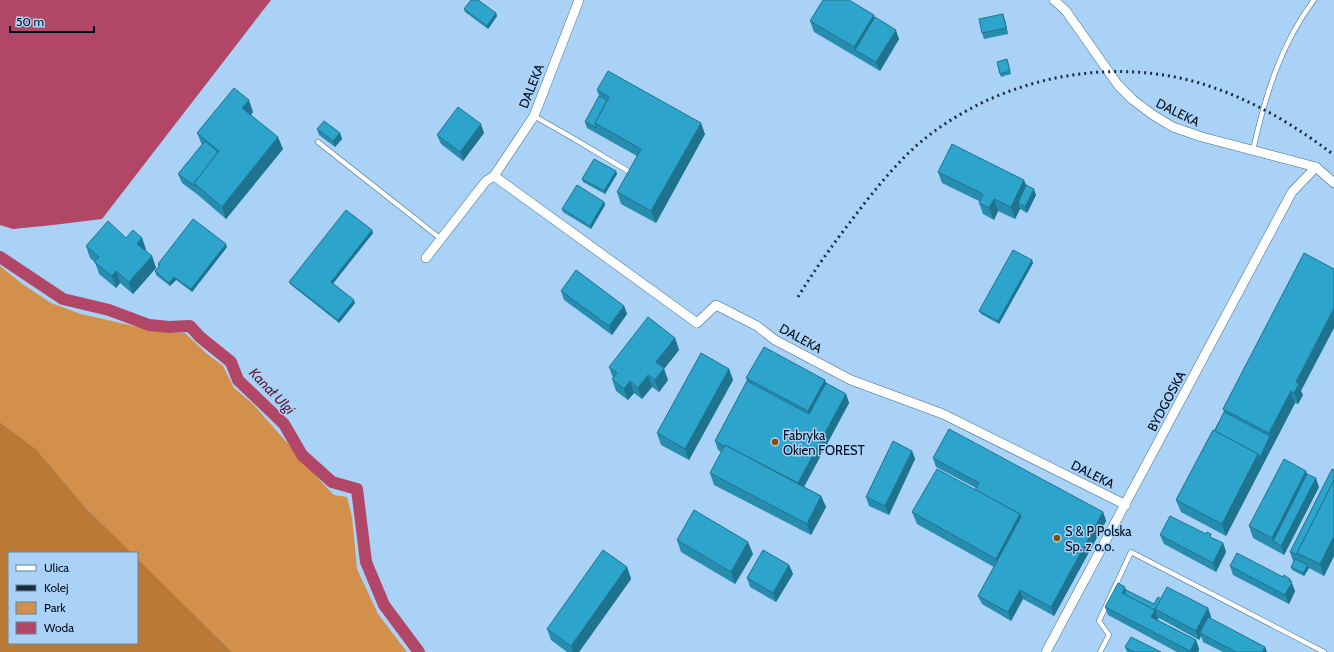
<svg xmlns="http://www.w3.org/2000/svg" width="1334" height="652" viewBox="0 0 1334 652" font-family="Cabin,sans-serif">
<rect width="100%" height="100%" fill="#a9d2f6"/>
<path fill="#d3904b" d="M0,266l21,17 30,20 30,11 79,18 25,1 21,20 17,13 11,22 19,16 74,84 7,7 13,2 5,20 5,52 21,45 29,38h-175l-95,-94v-5h-5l-46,-45 -50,-59 -36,-27z"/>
<path fill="#ba7a36" d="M0,422l36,27 50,59 46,45h-123v90h128v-85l95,94h-232z"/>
<path fill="#b24666" d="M0,0h271l-169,219 -49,6 -40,4 -13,-4z"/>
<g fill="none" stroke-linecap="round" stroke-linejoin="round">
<path stroke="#b24666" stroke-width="12" d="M0,257l63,42 46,11 40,15 20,2 21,-1 10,11 31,25 7,18 46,44 18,31 30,27 25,7 9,73 18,43 35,47"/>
<defs>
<g id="service">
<path d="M534,116l37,21 57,34"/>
<path d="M318,142l123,97"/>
<path d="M1253,150c12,-53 27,-105 61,-150"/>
<path d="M1100,652l9,-17 -10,-14 32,-69 193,100"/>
</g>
<g id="minor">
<path d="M1054,0l12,11 52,74 15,15 20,15 20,12 29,10 114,30 18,16"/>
<path d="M494,176l40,-60 45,-116"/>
<path d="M426,258l60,-77 8,-5 203,147 19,-18 41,21 18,14 76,40 92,34 183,91"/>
<path d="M1046,652l246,-460 24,-25"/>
</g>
</defs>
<use href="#service" stroke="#3c6e96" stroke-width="5.5"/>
<use href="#minor" stroke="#3c6e96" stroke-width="10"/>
<use href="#service" stroke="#fff" stroke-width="4.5"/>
<use href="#minor" stroke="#fff" stroke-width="9"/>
<path stroke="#1b2c3e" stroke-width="3" stroke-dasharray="2 4" stroke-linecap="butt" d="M798,297c17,-28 36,-54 56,-80 19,-25 39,-50 62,-71 78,-68 195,-93 293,-60 45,15 87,40 125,69"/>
</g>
<g fill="#278daf">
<path d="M464,9l32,4 1,3 -9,13 -23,-17z"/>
<path d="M875,17l24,22 -19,32 -66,-39 -4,-11z"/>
<path d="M1005,20l3,14 -24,5 -2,-6z"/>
<path d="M1007,59l4,15 -10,3 -1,-3z"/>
<path d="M597,90l108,44 -49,89 -35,-19 -4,-12 20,-36 -50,-28 -2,-6 14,-26z"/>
<path d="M253,112l-2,3 32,34 -57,70 -28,-24 -16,-12 -4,-9 24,-29 -5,-12z"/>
<path d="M317,129l23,4 2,6 -7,8 -16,-12z"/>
<path d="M484,133l-21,28 -22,-17 -4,-9z"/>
<path d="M616,171l1,3 -12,20 -22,-12 -1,-3z"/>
<path d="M938,172l88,13 10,10 -9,18 -7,-4 -5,10 -17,-8 -4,9 -11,-6 -4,-11v-2l-37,-18z"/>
<path d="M604,202l1,3 -14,24 -28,-17 -1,-3z"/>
<path d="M372,230l1,3 -40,50 22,20 -16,20 -48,-38 -2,-3z"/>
<path d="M126,238h16l4,12 -1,1 7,5 4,12 -23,26 -13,-11 -4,5 -17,-14 -4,-12 -5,-4 -4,-12z"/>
<path d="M227,247l-35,45 -16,-12 -6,6 -14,-11 -1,-4 4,-4 -1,-3z"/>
<path d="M1304,253l-3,138 2,4 -5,9 -3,-1 -69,133 -45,-24 -5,-12 48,-88 -1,-3z"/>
<path d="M1032,260l1,3 -34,61 -18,-10 -2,-3z"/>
<path d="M561,291l63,15 3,8 -15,21 -48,-35z"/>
<path d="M675,338l4,12 -15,19 4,11 -9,12 -7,-5 -10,12 -8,-6 -6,7 -12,-9 -4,-12 1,-1 -4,-11z"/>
<path d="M729,369l4,11 -44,80 -28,-15 -4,-12z"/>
<path d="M746,378l79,2 1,3 20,11 3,9 -45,84 17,9 5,11 -15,28 -97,-50 -4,-12 11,-21 -3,-2 -3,-9 32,-60z"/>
<path d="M912,451l3,8 -26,56 -20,-9 -3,-9z"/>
<path d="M933,458l170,54 3,9 -52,95 -31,-17 -12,22 -29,-17 -4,-8 16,-29 -77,-43 -5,-12 63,-22 1,-2 -40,-21z"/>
<path d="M1334,470v86l-10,20 -15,-8 -5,8 -12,-6 -1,-3 3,-6h-1l-3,-9z"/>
<path d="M1306,471l1,3 12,13 -35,68 -31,-17 -4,-12z"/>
<path d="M1160,535l53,3 10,5 3,9 -10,20 -52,-28z"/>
<path d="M677,540l76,14 -18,30 -54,-32z"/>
<path d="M789,565l4,9 -17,28 -26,-15 -3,-9z"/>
<path d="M1230,566l60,13 5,12 -6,13 -56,-29z"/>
<path d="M627,567l4,12 -52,73h-12l-16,-12 -4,-11z"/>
<path d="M1126,590l28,14 7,-5 47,9 3,9 -1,2 55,28 2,5h-44l-20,-10 -2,-6 -2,4 -40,-22 -1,2 38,20 3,9 -1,3h-21l-69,-37 -3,-8z"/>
<path d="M1125,647l36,5h-34z"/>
</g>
<g fill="#20738e">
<path d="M496,13l1,3 -9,13 -1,-3z"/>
<path d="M1003,14l2,6 3,14 -2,-6z"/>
<path d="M874,15l4,11 -23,24 -1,-3z"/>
<path d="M896,30l3,9 -19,32 -4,-9z"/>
<path d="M249,100l4,12 -6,8 -5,-12z"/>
<path d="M701,123l4,11 -49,89 -5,-12z"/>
<path d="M481,124l3,9 -21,28 -3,-9z"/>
<path d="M340,133l2,6 -7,8 -2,-6z"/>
<path d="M278,137l5,12 -57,70 -4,-12z"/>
<path d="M616,171l1,3 -12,20 -1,-3z"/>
<path d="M1024,180l5,11 -11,12 2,6 -5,10 -4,-12z"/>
<path d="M1034,189l2,6 -9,18 -2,-6z"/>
<path d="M994,199l4,12 -4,9 -5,-12z"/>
<path d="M604,202l1,3 -14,24 -1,-3z"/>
<path d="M372,230l1,3 -41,52 -1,-3z"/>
<path d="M142,238l4,12 -4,5 -5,-11z"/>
<path d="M226,244l1,3 -35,45 -1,-3z"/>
<path d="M152,256l4,12 -23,26 -4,-12z"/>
<path d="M1032,260l1,3 -34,61 -1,-3z"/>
<path d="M116,271l4,12 -4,5 -4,-12z"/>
<path d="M174,277l2,3 -6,6 -1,-3z"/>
<path d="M354,300l1,3 -16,20 -1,-3z"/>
<path d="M624,306l3,8 -15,21 -3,-9z"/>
<path d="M1334,308v20l-33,63 2,4 -5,9 -4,-11 2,-11z"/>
<path d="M675,338l4,12 -15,19 4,11 -9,12 -4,-12 1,-18z"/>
<path d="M729,369l4,11 -44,80 -4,-11z"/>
<path d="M648,375l4,12 -10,12 -4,-11z"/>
<path d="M825,380l4,12 -17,31 -4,-12z"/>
<path d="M630,381l4,12 -6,7 -4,-11z"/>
<path d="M1291,391l4,12 -69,133 -4,-12 36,-70 12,-18 -1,-3z"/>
<path d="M846,394l3,9 -49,91 -3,-9z"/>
<path d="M912,451l3,8 -26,56 -4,-9z"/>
<path d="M1306,471l4,12 -37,58 3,9 -4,-12z"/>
<path d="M1316,478l3,9 -35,68 -3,-9z"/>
<path d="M821,496l5,11 -15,28 -4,-11z"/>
<path d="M1103,512l3,9 -52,95 -3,-9z"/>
<path d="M1020,514l4,12 -24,45 -4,-12z"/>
<path d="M1334,536v20l-10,20 -4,-12z"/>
<path d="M748,542l5,12 -18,30 -4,-12z"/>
<path d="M1223,543l3,9 -10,20 -3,-9z"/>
<path d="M789,565l4,9 -17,28 -3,-9z"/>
<path d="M1308,565l1,3 -5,8 -1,-3z"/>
<path d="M627,567l4,12 -52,73h-6l-2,-6z"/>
<path d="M1290,579l5,12 -6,13 -4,-9z"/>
<path d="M1125,587l3,9 -6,-3z"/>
<path d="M1020,590l3,9 -12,22 -3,-9z"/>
<path d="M1208,608l3,9 -9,17 -2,-1 1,3 -2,4 -3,-9z"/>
<path d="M1155,610l3,9 -3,6 -4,-8z"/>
<path d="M1196,640l3,9 -1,3h-8z"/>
<path d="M1265,647l2,5h-5z"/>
</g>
<g fill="#2da4cb" stroke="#20738e">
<path d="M471,0h7l18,13 -9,13 -23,-17z"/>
<path d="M823,0h26l25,15 -20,32 -44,-26z"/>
<path d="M1003,14l3,14 -24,5 -3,-14z"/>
<path d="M875,17l21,13 -20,32 -21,-12z"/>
<path d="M1007,59l3,12 -10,3 -3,-12z"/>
<path d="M608,71l93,52 -50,88 -34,-19 24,-43 -46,-26 14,-26 -12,-7z"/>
<path d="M234,88l15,12 -7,8 36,29 -56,70 -28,-24 25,-32 -22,-18z"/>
<path d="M599,96l8,4 -12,23 2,5 -12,-6z"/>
<path d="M458,107l23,17 -21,28 -23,-17z"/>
<path d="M324,121l16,12 -7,8 -16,-12z"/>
<path d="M205,141l13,11 -24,31 1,3 -17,-12z"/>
<path d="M952,144l72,36 -13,27 -17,-8 -5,9 -10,-5 4,-9 -45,-22z"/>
<path d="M594,159l22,12 -12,20 -22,-12z"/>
<path d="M577,185l27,17 -14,24 -28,-17z"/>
<path d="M1026,185l8,4 -9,18 -7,-4z"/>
<path d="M346,210l26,20 -41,52 23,18 -16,20 -49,-38z"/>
<path d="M193,219l33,25 -35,45 -17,-12 -5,6 -14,-12 5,-6 -2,-1z"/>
<path d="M108,221l18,17 7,-8 9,8 -5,6 15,12 -23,26 -13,-11 -4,5 -18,-14 5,-5 -13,-11z"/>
<path d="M1013,250l19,10 -34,61 -19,-10z"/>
<path d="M1304,253l30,16v39l-38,74 3,2 -5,9 -3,-2 -22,42 -46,-24z"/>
<path d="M576,270l48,36 -15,20 -48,-35z"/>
<path d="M648,317l27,21 -19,24 8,6 -9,12 -7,-5 -10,13 -8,-7 -6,8 -12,-10 5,-6 -8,-6z"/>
<path d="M764,347l61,33 -17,31 -62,-33z"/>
<path d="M701,353l28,16 -44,80 -28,-16z"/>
<path d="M747,381l62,33 17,-31 20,11 -48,89 -73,-38 -1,1 -9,-5z"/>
<path d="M1224,412l46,24 -10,21 -2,-3 -43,-23z"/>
<path d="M949,429l154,83 -52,95 -31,-17 -12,22 -30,-16 43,-79 -1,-3 -45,-24 4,-7 -46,-25z"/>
<path d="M1213,430l45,24 -36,70 -46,-24z"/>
<path d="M893,441l19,10 -27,55 -19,-9z"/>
<path d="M725,445l96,51 -14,28 -97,-51z"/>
<path d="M1284,459l22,12 -34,67 -23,-12z"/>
<path d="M937,469l83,45 -24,45 -84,-47z"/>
<path d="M1332,469l2,1v10l-37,73 1,2 -8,-3z"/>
<path d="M1307,474l9,4 -35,68 -8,-5z"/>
<path d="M1334,480v56l-14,28 -23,-11z"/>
<path d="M694,510l54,32 -17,30 -54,-32z"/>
<path d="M1170,516l36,18 1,-2 4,2 -1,3 13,6 -10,20 -53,-28z"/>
<path d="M603,550l24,17 -56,79 -24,-17z"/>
<path d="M763,550l26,15 -16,28 -26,-15z"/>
<path d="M1237,553l46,24 1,-2 6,4 -1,2 3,1 -7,13 -55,-29z"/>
<path d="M1295,559l13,6 -5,8 -12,-6z"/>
<path d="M1118,583l7,4 -3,6 33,17 -4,7 45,23 -6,11 -85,-44z"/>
<path d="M1167,587l41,21 -12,23 -41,-22z"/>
<path d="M1126,590l28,14 4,-7 3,2 -6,10 1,4 -1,-3 -31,-16z"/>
<path d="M1208,617l57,30 -3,5h-26l-36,-19z"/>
<path d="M1131,637l30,15h-27l-9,-5z"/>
</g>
<g fill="#854d00" stroke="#a9d2f6" stroke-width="1.5">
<circle cx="775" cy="442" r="4"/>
<circle cx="1057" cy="538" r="4"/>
</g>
<g text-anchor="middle" stroke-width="3" stroke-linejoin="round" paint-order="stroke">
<g font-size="13" fill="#000c1b" stroke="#a9d2f6">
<text transform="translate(531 86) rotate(-68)" y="5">DALEKA</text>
<text transform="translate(1178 112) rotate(26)" y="5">DALEKA</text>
<text transform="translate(801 338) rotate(29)" y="5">DALEKA</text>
<text transform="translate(1166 401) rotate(-62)" y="5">BYDGOSKA</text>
<text transform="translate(1093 474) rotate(27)" y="5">DALEKA</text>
</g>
<g font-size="13" fill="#000c1b" stroke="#a9d2f6" text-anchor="start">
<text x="783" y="440">Fabryka<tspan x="783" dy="15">Okien FOREST</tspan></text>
<text x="1065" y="536">S &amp; P Polska<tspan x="1065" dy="15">Sp. z o.o.</tspan></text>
</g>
<g font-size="14" font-style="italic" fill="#5d162e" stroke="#a9d2f6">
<text transform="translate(272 391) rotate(46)" y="5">Kanał Ulgi</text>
</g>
</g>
<rect x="8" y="552" width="130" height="92" fill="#a9d2f6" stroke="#65839e"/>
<rect x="16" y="565" width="20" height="6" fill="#ffffff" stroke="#65839e"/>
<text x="44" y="572" font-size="12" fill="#000c1b">Ulica</text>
<rect x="16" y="585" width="20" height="6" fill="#1b2c3e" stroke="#65839e"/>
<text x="44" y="592" font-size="12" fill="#000c1b">Kolej</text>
<rect x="16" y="602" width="20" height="12" fill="#d3904b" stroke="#65839e"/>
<text x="44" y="612" font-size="12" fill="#000c1b">Park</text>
<rect x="16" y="622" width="20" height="12" fill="#b24666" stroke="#65839e"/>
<text x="44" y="632" font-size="12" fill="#000c1b">Woda</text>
<path d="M10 26v6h84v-6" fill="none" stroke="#000c1b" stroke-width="2"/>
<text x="16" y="26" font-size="12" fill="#000c1b" stroke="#a9d2f6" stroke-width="3" paint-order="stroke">50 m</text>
</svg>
